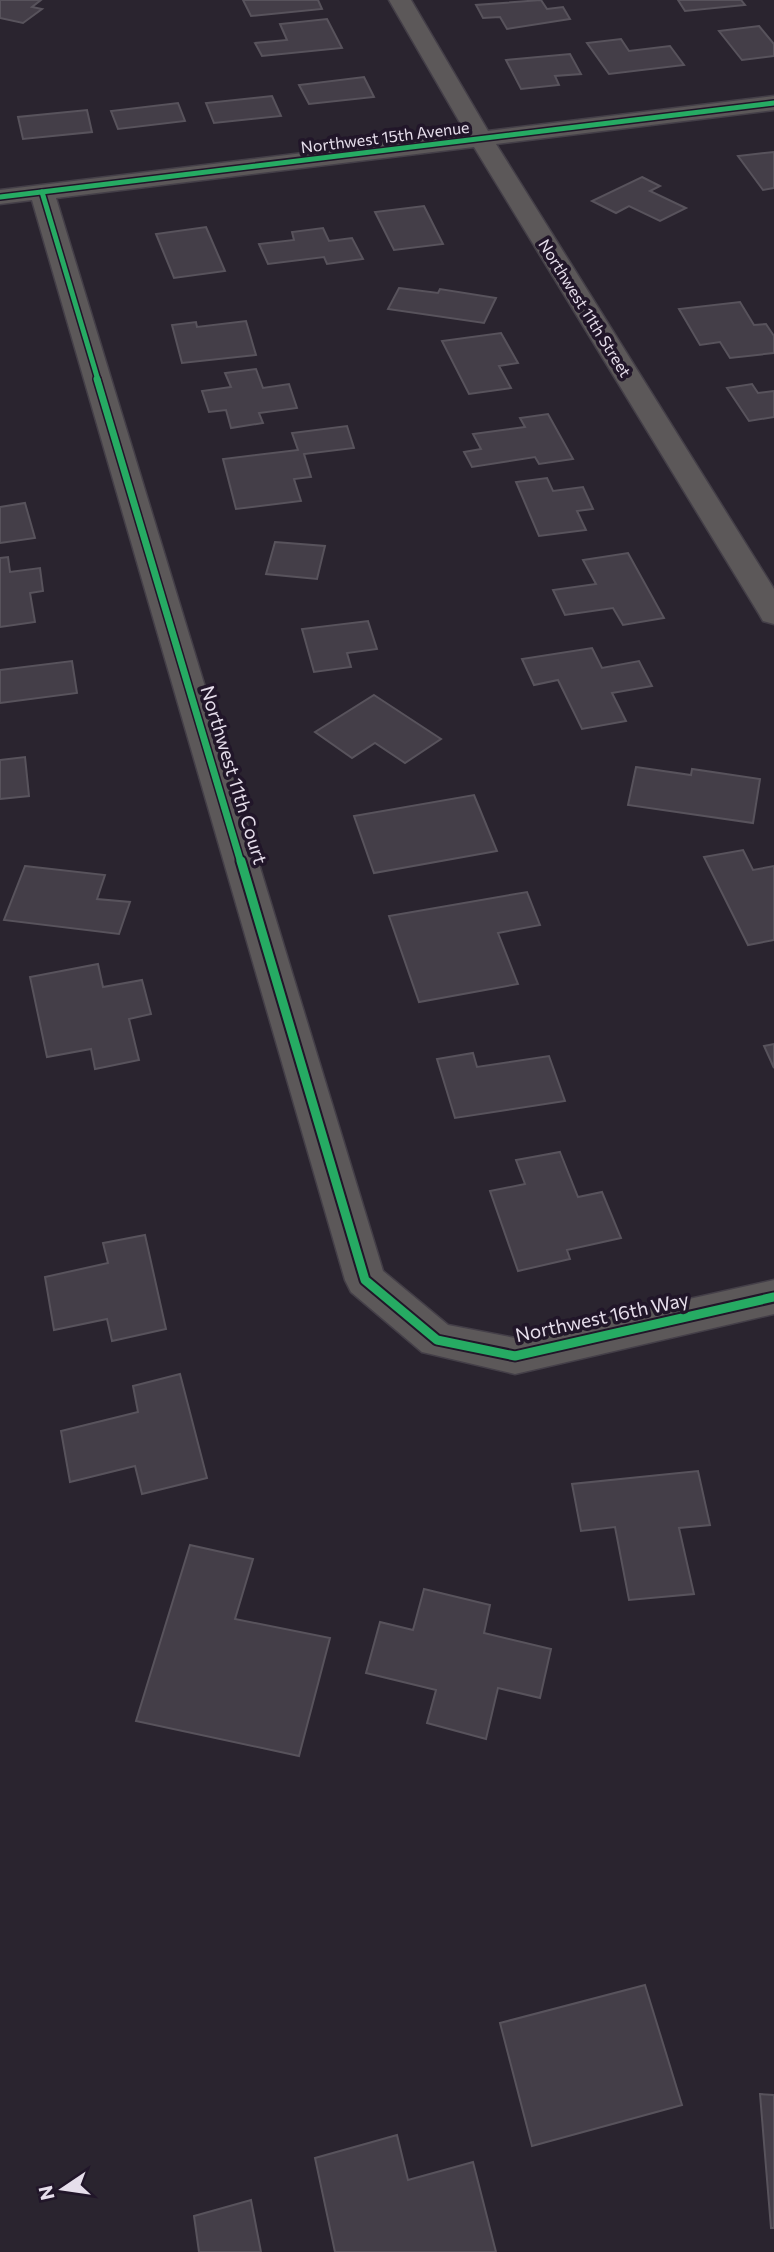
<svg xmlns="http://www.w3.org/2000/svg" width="774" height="2252" viewBox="0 0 774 2252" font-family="Commissioner,sans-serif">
<rect width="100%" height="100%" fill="#2a242f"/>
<g fill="#443e48" stroke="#58535c" stroke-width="2">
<path d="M0,0h41l-9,7 10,2 -19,14 -23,-5z"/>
<path d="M243,0h75l4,9 -71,7z"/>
<path d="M541,0l6,9 16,-2 7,12 -63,10 -7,-12 -17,1 -7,-13z"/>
<path d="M678,0h63l4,5 -60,6z"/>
<path d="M327,19l15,29 -80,8 -7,-13 32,-3 -7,-16z"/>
<path d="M759,26l15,18v12l-32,4 -23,-29z"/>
<path d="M621,39l8,12 41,-5 14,19 -75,9 -22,-31z"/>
<path d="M570,54l11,20 -26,2 4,9 -38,4 -15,-29z"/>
<path d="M364,77l10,20 -65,7 -10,-19z"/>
<path d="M272,96l9,20 -67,7 -8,-20z"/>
<path d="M178,103l7,18 -67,8 -7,-18z"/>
<path d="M87,110l5,22 -69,7 -5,-22z"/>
<path d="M774,152v36l-11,2 -25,-34z"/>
<path d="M642,177l18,9 -10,5 36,17 -26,13 -31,-15 -13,7 -24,-12z"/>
<path d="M424,206l19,38 -49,6 -19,-38z"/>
<path d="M206,227l19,44 -51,7 -18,-44z"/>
<path d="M323,228l6,13 23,-3 11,21 -36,5 -3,-7 -56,7 -9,-20 35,-4 -2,-8z"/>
<path d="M399,288l39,5 2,-4 56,9 -12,25 -96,-14z"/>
<path d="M740,302l14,23 12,-1 8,12v17l-44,5 -10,-16 -20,3 -21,-36z"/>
<path d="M246,321l10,34 -74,8 -10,-38 24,-3 1,5z"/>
<path d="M501,333l17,30 -19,3 12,22 -42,6 -27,-53z"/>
<path d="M256,369l7,19 26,-4 8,24 -38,5 4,10 -32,5 -5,-18 -17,2 -7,-21 29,-4 -6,-14z"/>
<path d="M752,384l6,9 16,-2v26l-25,4 -22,-33z"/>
<path d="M548,414l25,45 -34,5 -4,-7 -63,10 -8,-15 17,-3 -8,-15 52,-7 -5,-9z"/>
<path d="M347,426l7,22 -50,6 7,23 -17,2 7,22 -65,8 -13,-50 75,-9 -6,-17z"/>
<path d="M547,478l6,13 30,-4 10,22 -16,2 9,19 -47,6 -23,-54z"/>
<path d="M25,503l10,35 -35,5v-36z"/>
<path d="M275,542l50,4 -8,33 -51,-5z"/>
<path d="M628,553l36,65 -41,7 -10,-17 -48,7 -12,-25 43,-6 -13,-24z"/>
<path d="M8,557l2,15 30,-4 3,23 -13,2 5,29 -35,5v-69z"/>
<path d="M368,621l9,28 -30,4 4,14 -37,5 -12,-43z"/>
<path d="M592,648l10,20 37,-7 13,25 -40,7 14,28 -44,8 -24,-49 -24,5 -12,-26z"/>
<path d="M72,661l5,32 -77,10v-33z"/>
<path d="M374,695l67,44 -36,24 -30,-20 -23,15 -37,-26z"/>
<path d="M25,757l4,39 -29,3v-39z"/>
<path d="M636,767l55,8 1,-6 68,10 -7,44 -125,-18z"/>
<path d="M474,795l23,56 -123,22 -20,-57z"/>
<path d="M743,850l10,20 21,-4v74l-26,5 -44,-88z"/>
<path d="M25,866l80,9 -8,24 33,3 -11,32 -115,-14z"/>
<path d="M527,892l13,33 -42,8 20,51 -99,18 -30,-86z"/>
<path d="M98,964l5,23 39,-7 9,34 -22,5 10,41 -44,9 -4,-20 -44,8 -17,-80z"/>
<path d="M774,1044v24l-10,-22z"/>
<path d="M473,1053l4,14 72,-11 16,45 -110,17 -18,-59z"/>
<path d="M560,1152l18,45 24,-5 19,46 -54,12 3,9 -52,12 -28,-80 35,-7 -9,-24z"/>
<path d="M145,1235l21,94 -54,12 -5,-22 -53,11 -9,-53 63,-14 -5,-20z"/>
<path d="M180,1374l27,104 -65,16 -7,-28 -65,16 -9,-51 77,-19 -5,-26z"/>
<path d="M698,1471l12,54 -31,3 15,66 -65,6 -14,-73 -34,4 -9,-47z"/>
<path d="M190,1545l63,14 -18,60 95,19 -31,118 -163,-35z"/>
<path d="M424,1589l66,16 -6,28 67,16 -11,49 -42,-10 -12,51 -59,-16 9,-33 -70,-17 14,-51 33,8z"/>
<path d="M645,1985l37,120 -150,41 -32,-123z"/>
<path d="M760,2094l14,1v133h-3z"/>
<path d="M397,2135l11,45 65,-18 23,90h-161l-20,-94z"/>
<path d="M251,2200l10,52h-62l-5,-36z"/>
</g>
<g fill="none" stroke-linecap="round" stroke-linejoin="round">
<defs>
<path id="minor" d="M389,0h22l77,131 286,-35v14l-278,34 278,445v35l-11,-3 -4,-7 -285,-467 -418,51 327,1073 65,54 67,13 259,-58v34l-259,60 -93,-22 -71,-60 -6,-12 -313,-1080 -32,4v-14l466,-57z"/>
</defs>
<use href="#minor" stroke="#443f48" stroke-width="3"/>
<use href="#minor" fill="#5c5859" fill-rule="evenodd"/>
<defs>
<g id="cycleway-far2">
<path d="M42,192l56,188"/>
<path d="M0,197l774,-94"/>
</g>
<path id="cycleway-far1" d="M97,379l144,484"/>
<path id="cycleway" d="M241,861l124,419 72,60 78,16 259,-59"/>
</defs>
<use href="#cycleway-far2" stroke="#211629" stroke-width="8"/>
<use href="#cycleway-far1" stroke="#211629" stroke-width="10"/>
<use href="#cycleway" stroke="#211629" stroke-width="13"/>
<use href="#cycleway-far2" stroke="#26ab63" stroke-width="5"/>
<use href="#cycleway-far1" stroke="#26ab63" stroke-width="7"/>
<use href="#cycleway" stroke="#26ab63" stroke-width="9"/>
</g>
<g text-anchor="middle" stroke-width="7" stroke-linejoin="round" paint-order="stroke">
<g font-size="16" fill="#e6deeb" stroke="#211629">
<text transform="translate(385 137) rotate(-7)" y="6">Northwest 15th Avenue</text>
<text transform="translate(585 308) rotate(58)" y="6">Northwest 11th Street</text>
</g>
<g font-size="19" fill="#e6deeb" stroke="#211629">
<text transform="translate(234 775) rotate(73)" y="7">Northwest 11th Court</text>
<text transform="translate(602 1317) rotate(-12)" y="7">Northwest 16th Way</text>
</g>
</g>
<g transform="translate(63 2189) rotate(257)" stroke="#211629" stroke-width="5" paint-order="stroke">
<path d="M0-5L12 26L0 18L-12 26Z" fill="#e6deeb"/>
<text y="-10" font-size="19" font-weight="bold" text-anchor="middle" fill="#e6deeb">N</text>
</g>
</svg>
